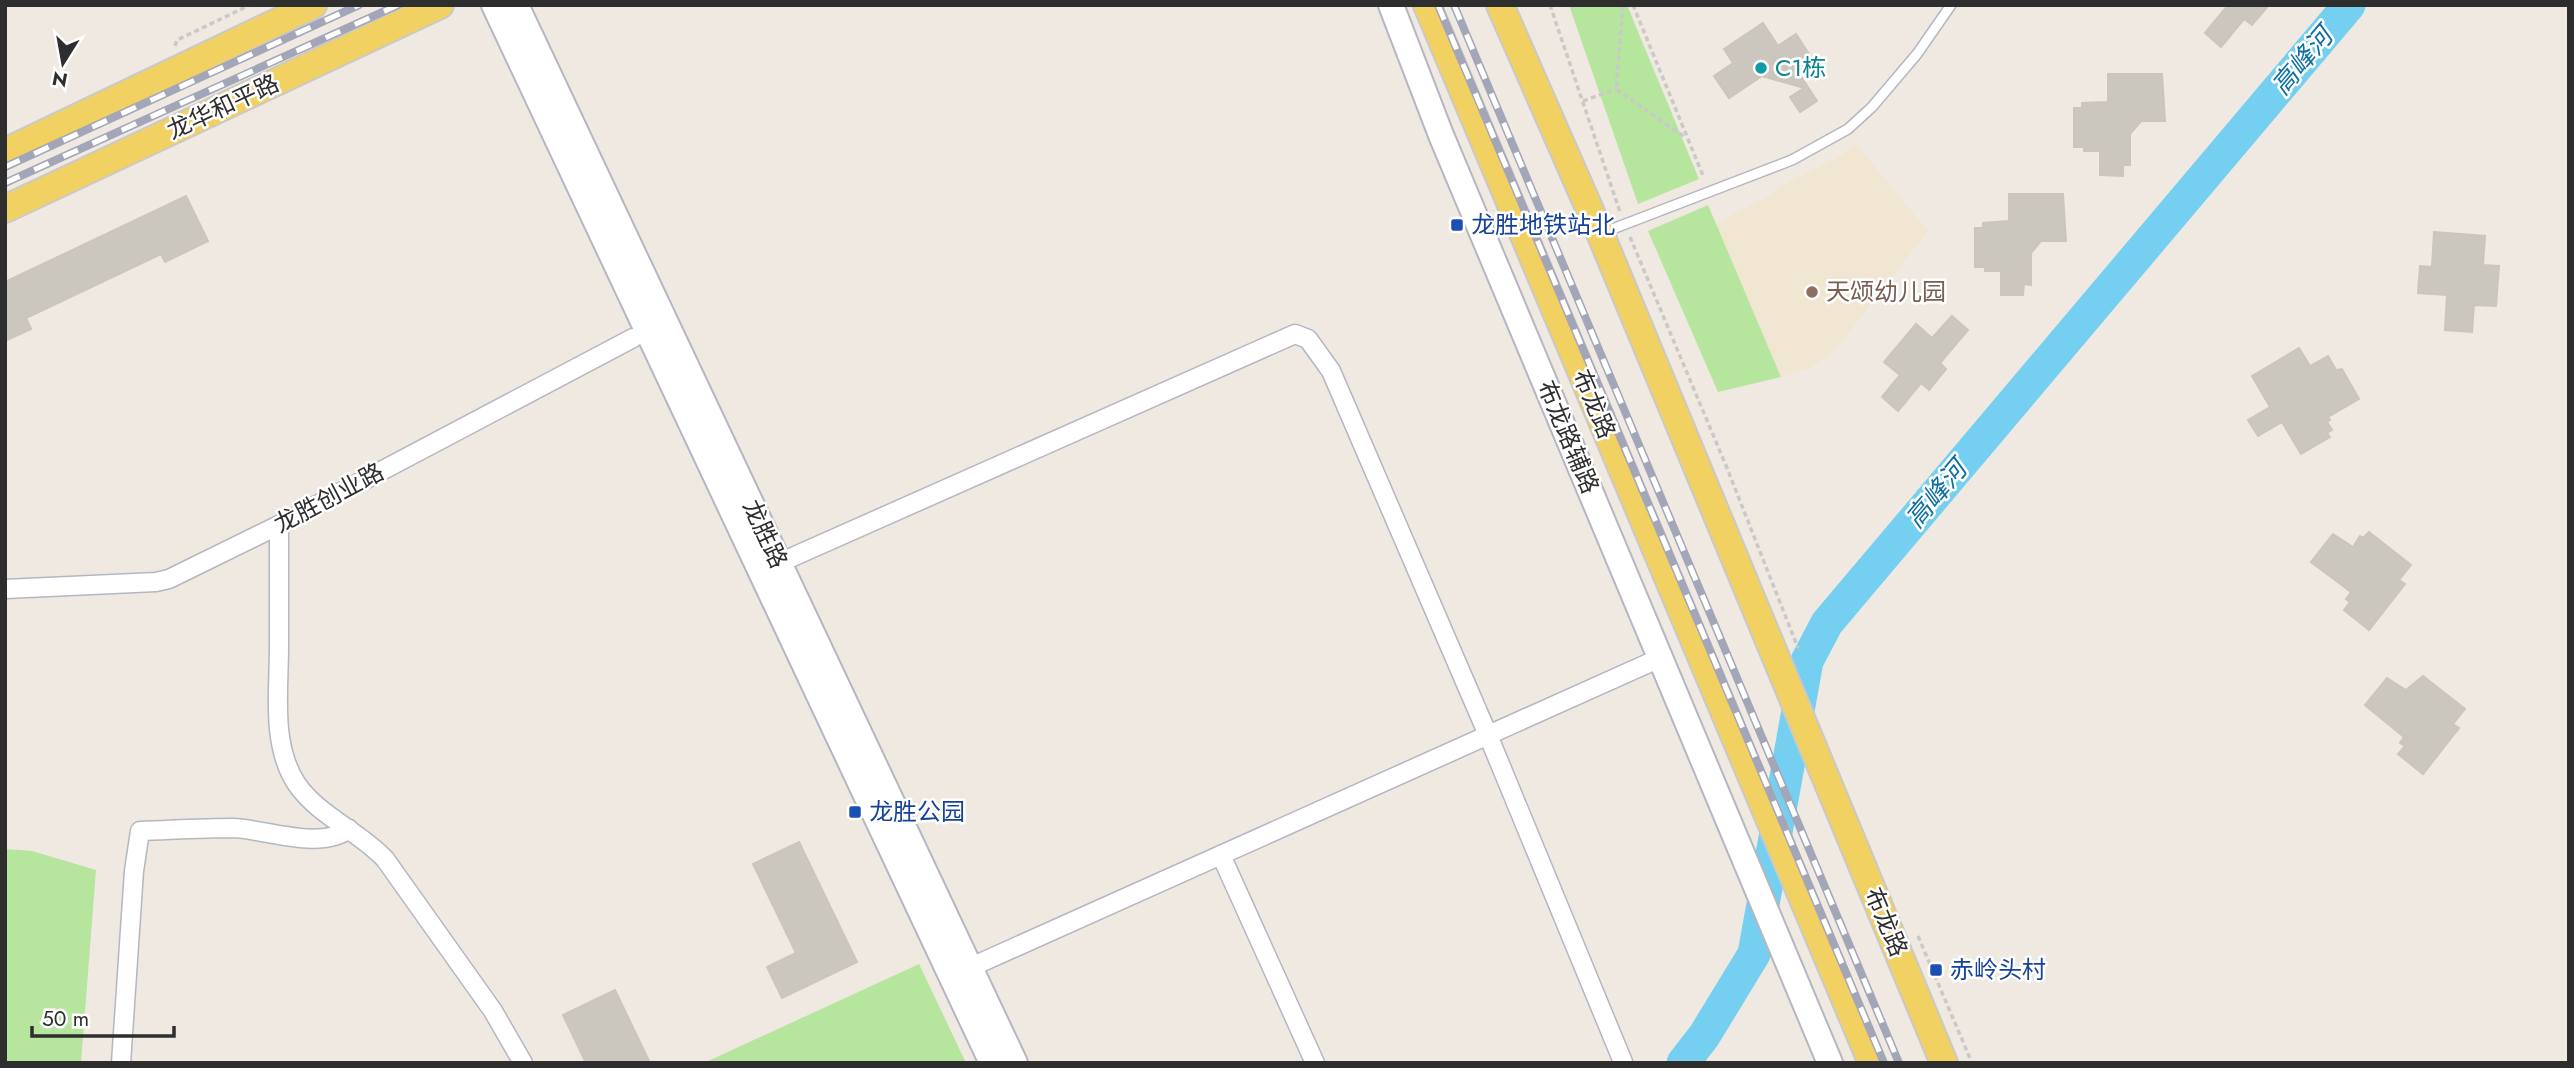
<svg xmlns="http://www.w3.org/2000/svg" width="2574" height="1068" viewBox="0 0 2574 1068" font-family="Jost,'Noto Sans SC',sans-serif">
<rect width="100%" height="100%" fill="#efe9e1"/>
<path fill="#f0e6d1" d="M1856,144l72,87 -95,122 -21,14 -31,10 -64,-150 3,-6 53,-27 6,-7 58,-29z"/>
<g fill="#b6e59e">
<path d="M1569,5h58l72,174 -61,25z"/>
<path d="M1708,205l73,172 -63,15 -70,-161z"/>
<path d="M5,849l27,2 64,19 -15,193h-76z"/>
<path d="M919,964l47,99h-262z"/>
</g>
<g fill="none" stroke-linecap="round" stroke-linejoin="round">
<path stroke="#75cff0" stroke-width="33" d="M1683,1063l21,-27 50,-82 53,-293 20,-38 522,-618"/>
</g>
<g fill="#cbc7bf" stroke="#cbc5ba" stroke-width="2">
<path d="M2228,5h41l-17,20 -8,-6 -23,28 -16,-14z"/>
<path d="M1763,23l15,23 18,-12 20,31 -16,10 17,26 -17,11 -10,-15 14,-9 -42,-12 -33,22 -15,-22 19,-13 -9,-14z"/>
<path d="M2108,74h54l3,47h-24l-11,13v31h-7v11l-23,-1v-24h-16v-4h-10v-39h8v-5l26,-1z"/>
<path d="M2009,194h54l3,47h-25l-10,12v32l-7,-1 -1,11h-22v-24h-16v-4h-10v-39h8v-5l26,-2z"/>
<path d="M186,196l22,45 -43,21 -4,-8 -135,64 5,11 -26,12v-59z"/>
<path d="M2434,232l51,4 -2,29 16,1 -3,40 -22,-1 -2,27 -27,-2 2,-35 -29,-2 2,-27 12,1z"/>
<path d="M1952,316l16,14 -28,33 6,6 -17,21 -8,-7 -23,28 -16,-14 18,-22 -16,-13 32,-38 16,14z"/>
<path d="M2299,348l11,18 18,-10 8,14 6,-1 17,30 -31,18 2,3 -3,2 5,8 -5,3 3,4 -29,17 -19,-32 -24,14 -10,-16 22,-13 -18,-31z"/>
<path d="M2369,532l42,33 -12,15 6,4 -36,46 -25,-20 6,-8 -4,-3 5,-7 -40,-30 22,-28 20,13 7,-11 3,2z"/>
<path d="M2423,676l42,33 -12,15 6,4 -36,46 -25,-20 7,-8 -5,-3 4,-6 -39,-32 22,-27 19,12z"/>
<path d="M799,842l58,120 -75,36 -15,-31 29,-14 -43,-89z"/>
<path d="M615,990l35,73h-64l-23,-48z"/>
</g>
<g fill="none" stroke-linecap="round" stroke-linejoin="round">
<defs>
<path id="service" d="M1602,233l190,-73 56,-31 24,-22 45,-53 34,-49"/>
<g id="minor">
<path d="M279,525c0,41 0,81 0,122 0,44 -8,97 17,136 21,32 63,48 89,76l108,152 30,52"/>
<path d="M779,563l516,-229 13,5 23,32 157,364 135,327"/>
<path d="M5,589l151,-7 13,-3 110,-54 354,-187"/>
<path d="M1221,855l94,208"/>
<path d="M960,972l700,-314"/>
<path d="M121,1063l13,-192 6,-40c31,-1 62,-3 93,-3 33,1 86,23 116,1"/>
</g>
<g id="secondary">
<path d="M494,5l498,1058"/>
<path d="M516,5l499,1058"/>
<path d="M1391,5l50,130 389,928"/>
</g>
<g id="primary">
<path d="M1427,5l445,1058"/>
<path d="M1500,5l100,228 344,830"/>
<path d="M5,152l308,-147"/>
<path d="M5,209l435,-204"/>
</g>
</defs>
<use href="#service" stroke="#b4b7c1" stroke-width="12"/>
<use href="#minor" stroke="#b4b7c1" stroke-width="21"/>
<use href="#secondary" stroke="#b4b7c1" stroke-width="28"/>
<use href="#primary" stroke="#c9c9c9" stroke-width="30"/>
<g stroke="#c9c9c9" stroke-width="3.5" stroke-dasharray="5 3.5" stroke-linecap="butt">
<path d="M1550,5l70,207"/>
<path d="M1623,5l-7,84 70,49"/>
<path d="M1633,5l71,173"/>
<path d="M175,46l2,-6 73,-35"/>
<path d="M1583,101l33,-12"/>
<path d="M1630,237l97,231 71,180"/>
<path d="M1918,936l54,127"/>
</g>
<use href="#service" stroke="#fff" stroke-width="9"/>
<use href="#minor" stroke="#fff" stroke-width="18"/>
<use href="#secondary" stroke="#fff" stroke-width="24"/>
<use href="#primary" stroke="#f2d163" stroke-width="26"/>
<defs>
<g id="rail">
<path d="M1438,5l446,1058"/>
<path d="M1454,5l445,1058"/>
<path d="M5,167l354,-162"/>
<path d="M5,183l393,-178"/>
</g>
</defs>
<use href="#rail" stroke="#a3a6b8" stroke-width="8"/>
<use href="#rail" stroke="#fff" stroke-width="5" stroke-dasharray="16" stroke-linecap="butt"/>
</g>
<circle fill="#0f9aa8" stroke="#fff" stroke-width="2.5" cx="1761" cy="68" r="7"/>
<g fill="#1a4fb4" stroke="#fff" stroke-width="2.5">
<rect x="1450" y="218" width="14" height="14" rx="3.5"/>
<rect x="848" y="805" width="14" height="14" rx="3.5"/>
<rect x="1929" y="963" width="14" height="14" rx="3.5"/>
</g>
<circle fill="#8d6e63" stroke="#fff" stroke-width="2.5" cx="1812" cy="292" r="7"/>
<g text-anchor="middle" stroke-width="5" stroke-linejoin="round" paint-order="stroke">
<g font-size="24" fill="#0d838f" stroke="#fff" text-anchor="start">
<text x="1775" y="76">C1栋</text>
</g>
<g font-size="24" fill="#2e2e2e" stroke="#fff">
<text transform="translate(223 107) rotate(-25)" y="8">龙华和平路</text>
<text transform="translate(1594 404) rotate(67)" y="8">布龙路</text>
<text transform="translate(1568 437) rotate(67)" y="8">布龙路辅路</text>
<text transform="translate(329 498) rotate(-28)" y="8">龙胜创业路</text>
<text transform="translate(765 534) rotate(65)" y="8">龙胜路</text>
<text transform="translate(1886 922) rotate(67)" y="8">布龙路</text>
</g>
<g font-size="24" fill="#164399" stroke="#fff" text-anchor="start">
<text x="1471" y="233">龙胜地铁站北</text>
<text x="869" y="820">龙胜公园</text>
<text x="1950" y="978">赤岭头村</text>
</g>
<g font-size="24" fill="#785e54" stroke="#fff" text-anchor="start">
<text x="1826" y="300">天颂幼儿园</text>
</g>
<g font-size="26" font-style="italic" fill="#0d6fa3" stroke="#fff">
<text transform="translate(2302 61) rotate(-50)" y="9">高峰河</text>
<text transform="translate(1936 494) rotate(-50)" y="9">高峰河</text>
</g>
</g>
<rect width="2574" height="1068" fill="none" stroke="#2e2e2e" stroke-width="14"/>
<g transform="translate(63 63) rotate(191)" stroke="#ffffff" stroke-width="5" paint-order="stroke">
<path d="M0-5L12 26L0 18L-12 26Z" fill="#2e2e2e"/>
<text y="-10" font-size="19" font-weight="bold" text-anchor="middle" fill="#2e2e2e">N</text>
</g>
<path d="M32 1026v10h142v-10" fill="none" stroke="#2e2e2e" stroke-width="3.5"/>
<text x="42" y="1026" font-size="21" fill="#2e2e2e" stroke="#ffffff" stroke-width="5" paint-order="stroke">50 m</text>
</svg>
